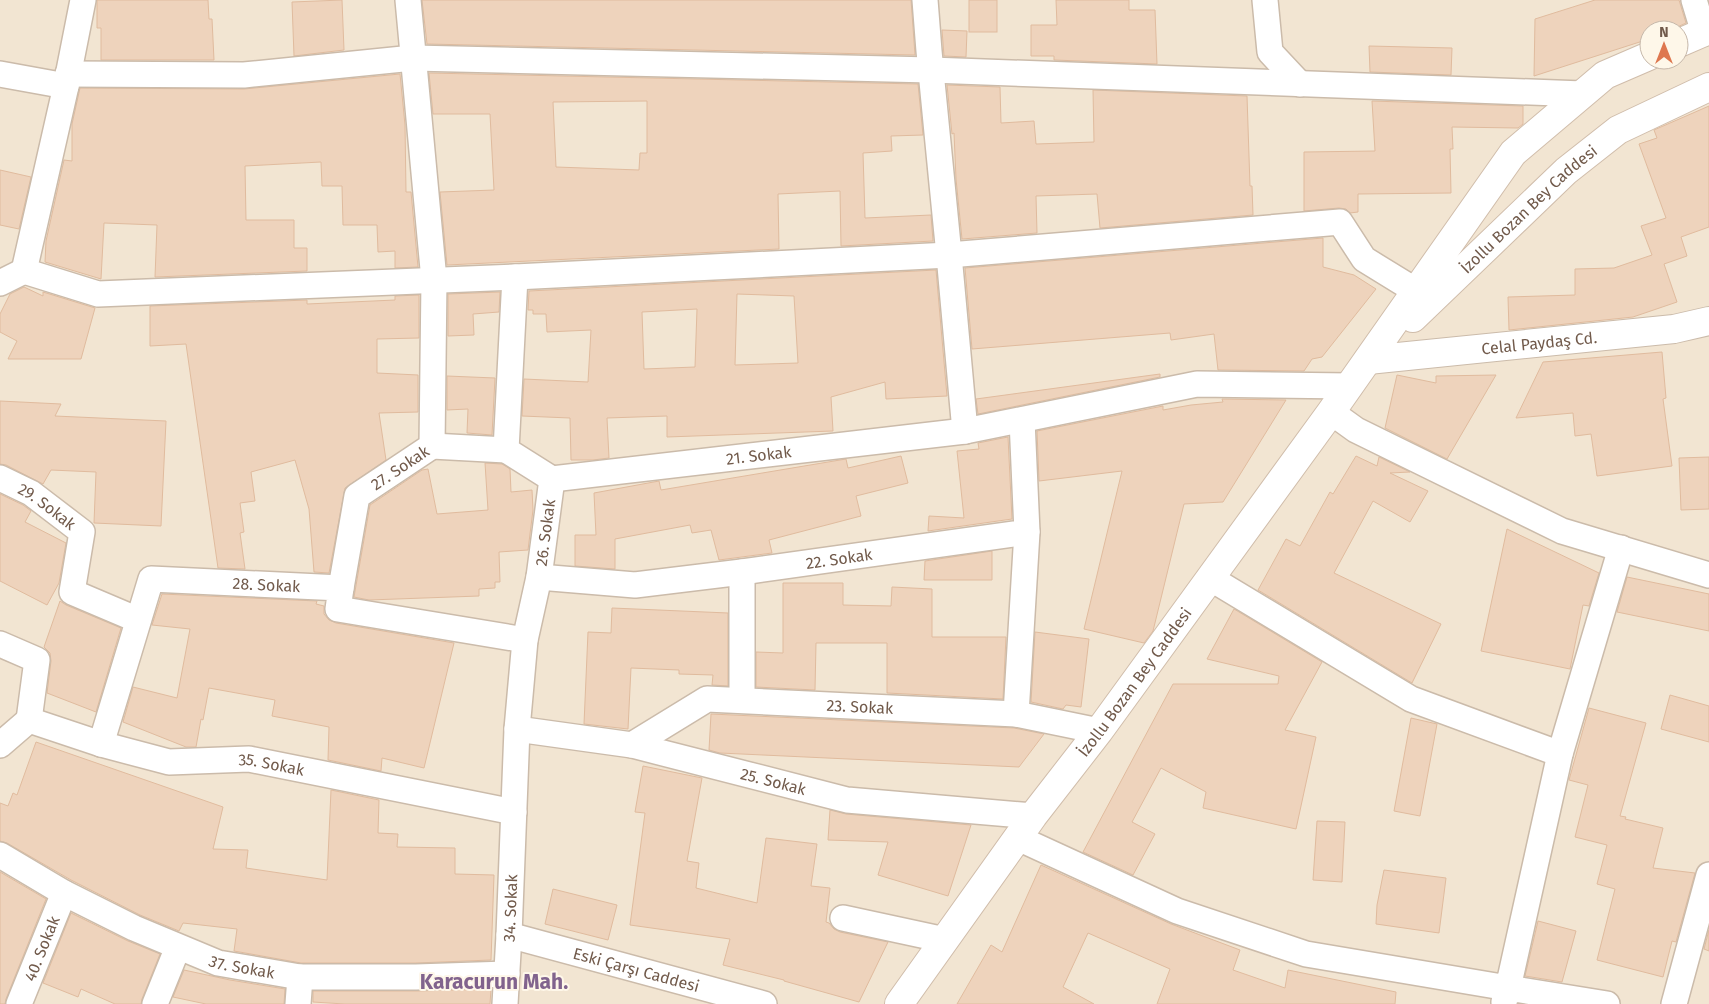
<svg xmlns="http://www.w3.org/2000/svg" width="1709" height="1004" viewBox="0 0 1709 1004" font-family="'Fira Sans',sans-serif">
<rect width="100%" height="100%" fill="#fbf3e3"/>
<path fill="#f2e5d2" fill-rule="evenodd" d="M0,0h1709v1004h-1709zM1649,30h30v30h-30z"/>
<g fill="#eed3bc" stroke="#e0bb9e" fill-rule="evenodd">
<path d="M97,0h111l1,19h3l2,41h-113v-32h-4z"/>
<path d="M342,0l2,50 -50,6 -2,-54z"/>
<path d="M422,0h489l4,55 -488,-11z"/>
<rect x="969" y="0" width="28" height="32"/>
<path d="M1056,0h73v10h26l2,54 -103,-4v-4h-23v-31h26z"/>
<path d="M1595,0h84l7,23 -15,7h-22v9l-115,37 1,-57z"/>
<path d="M942,30l25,1 -1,26 -22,-1z"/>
<path d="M1369,46l83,2 -1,27 -81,-3z"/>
<path d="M429,73l489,11 5,51 -32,1 1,15 -29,2 2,65 66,-3 2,26 -92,5 -1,-55 -62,3 1,55 -332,16 -7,-73 54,-2 -4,-76h-57zM647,101v52h-7l-1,17 -83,-3 -3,-65z"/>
<path d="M400,74l5,51 1,67h5l7,75 -23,1v-17l-17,1 -1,-27h-34l-1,-39h-20l-1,-24 -76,4 1,54h48v28h13v23l-152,6 2,-52 -53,-2 -3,56 -56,-17 1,-21 18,-81 8,1v-37l8,-36 164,1z"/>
<path d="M947,85l53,2 1,36 33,-2 2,23 58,-2 -1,-52 154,6 3,90h2l1,29 -153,13 -3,-34 -61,2 1,37 -75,6 -6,-60 -2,-46 -2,1z"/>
<path d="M1372,101l151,5v18l-5,4 -66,-1 1,22h-3l1,44 -93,1v18l-8,1 -4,-4 -7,-1 -35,3v-59l71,-1z"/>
<path d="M1709,106v121l-28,10 6,19 -23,8 13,38 -44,15 -124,13 -1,-33 67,-2v-26l39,-1 38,-13 -11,-29 25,-8 -27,-74 18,-6 -3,-8z"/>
<path d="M0,170l31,7 -12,52 -19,-4z"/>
<path d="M1323,238v29l31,8 22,14 -54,68 -10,2 -8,12 -86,-1 -4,-36 -43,6 -1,-7 -198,16 -7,-81z"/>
<path d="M936,270l11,126 -61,3 -1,-17 -54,15 2,34 -166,6v-21l-60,2 2,40 -16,2h-22l-1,-42 -48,-2 2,-37 64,3 3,-52 -44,2 -1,-18h-13v-4h-5l1,-19zM737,294l57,2 4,67 -63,2zM697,309l-2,58 -51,2 -2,-57z"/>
<path d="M24,287l19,9v-4l52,16 -14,51h-73l9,-18 -17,-9v-18l10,-20z"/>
<path d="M500,292l-1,20 -26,2 1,21 -26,1v-42z"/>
<path d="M419,295v43l-42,1v34l41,2v37l-39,1 7,47 -41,28 -16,85 -15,-1 -5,-63 -14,-49 -44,12 4,29 -15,2 4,29 -4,1 5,36 -27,-1 -32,-224 -36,2v-40l157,-6v4l88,-4v-4z"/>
<path d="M1662,352l4,46 -3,1 9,67 -75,10 -6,-42 -16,2 -2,-23 -57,5 27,-56z"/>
<path d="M1160,374v3l-182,37 -2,-15z"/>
<path d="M1397,375l39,8v-7l60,-1 -49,84 -62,-31z"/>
<path d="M447,376l48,2 -3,57 -25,-2 1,-24 -21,1z"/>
<path d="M1222,399l64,1 -63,102 -39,2 -31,127 -9,12 -60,-14 38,-158 -83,10 -2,-50 126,-25v4l28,-5 32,-3z"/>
<path d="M0,401l61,3 -6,12 111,5 -5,105 -67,-3 2,-51 -45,-2 -8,14 -37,-19 -6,-1z"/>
<path d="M1008,437l4,82 -84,12 1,-15 35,2 -7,-67 22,-2 -1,-6z"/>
<path d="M901,456l7,27 -52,13 5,20 -92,24 3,13 -53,7 -8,-30 -19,3 -2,-8 -75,14v30l-40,-3v-31h21l-2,-42 65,-12 2,9 185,-31 2,9z"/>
<path d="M1356,456l21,10 2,-9 31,15 -20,1 38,18 -18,31 -37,-21 -39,72 107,51 -29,59 -154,-93 28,-51 14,7 30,-54 3,2z"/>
<path d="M1709,457v52l-28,1 -2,-52z"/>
<path d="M485,463l17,1 8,5 1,23 21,-2 1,20 -5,40 -29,2 1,30h-5v6l-16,1v7l-110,4 -15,-3 16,-92 52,-35 6,-1 9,45 51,-4z"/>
<path d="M0,494l23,11 8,6 -6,11 41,21 -7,40 -12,22 -47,-24z"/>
<path d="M1507,529l92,44 -10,33 -6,-1 -13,64 -89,-18z"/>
<path d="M992,551v29h-68l1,-19z"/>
<path d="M1627,577l82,17v37l-92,-19z"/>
<path d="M783,583h60v22l48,1 1,-19 40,2v48h74l-3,62 -116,-6v-50h-71l-1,47 -59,-3v-35l27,1z"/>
<path d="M162,594l155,7 -1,3 8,2v8l5,6 7,3 118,20 -30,125 -42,-10 -1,13 -53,-11 1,-33 -57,-11 3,-16 -66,-12 -6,32 -2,-1 -5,28h-10l-63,-25 10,-35 44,11 13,-69 -38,-4z"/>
<path d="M60,601l6,4 55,23 -25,84 -49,-19 4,-32 -1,-8 -6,-6z"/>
<path d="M612,608l116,5v73l-16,-1 1,-10 -34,-1v-4l-48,-2 -3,61 -44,-5 4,-92 23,1z"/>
<path d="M1234,609l88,53 -37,68 31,7 -20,92 -93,-21 3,-16 -45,-24 -29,54 23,12 -22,41 -50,-23 90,-168h105l1,-8 -72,-17z"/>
<path d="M1035,632l54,7 -8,68 -15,-2 -3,4 -32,-7z"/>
<path d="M1670,695l39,11v36l-48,-13z"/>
<path d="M1589,708l57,15 -26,93 6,1 -1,2 38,9 -10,40 42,5 -19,69 -4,-1 -9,36 -66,-17 18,-71 -18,-5 10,-39 -32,-8 13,-52 -19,-5z"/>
<path d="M711,714l303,14 30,6 -25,33 -299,-14 -11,-3z"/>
<path d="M1411,718l26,6 -17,92 -26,-5z"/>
<path d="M36,742l187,65 -10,42 35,1 -2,18 81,12 4,-90 48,10 -1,33 20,1 -1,13 58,1v26l39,1 -3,85 -75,3h-115l-67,-12 3,-22 -54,-6 -4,8 -39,-16 -69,-35 -64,-37 -7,-2v-38l8,3 5,-13 4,2z"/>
<path d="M643,766l59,12 -15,83 12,2 -3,25 61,15 9,-65 51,6 -6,42 19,2 -4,34 3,1 5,6 6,3 48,10 -29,60 -75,-21v-1l-61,-15 7,-26 -100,-14 15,-112 -10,-1z"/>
<path d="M830,810l16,4 125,11 -23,71 -70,-21 10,-33 -60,-2z"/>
<path d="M1317,821l28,1 -3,60 -29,-2z"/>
<path d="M1041,865l130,59 69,26 -7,20 52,18 3,-18 108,22 -1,12h-238l13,-35 -82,-36 -25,54 31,17h-137l34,-59 11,7z"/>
<path d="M1384,870l62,8 -7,55 -63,-9 1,-19z"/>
<path d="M0,872l46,27 -40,100 -1,5h-5z"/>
<path d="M553,889l64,16 -9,35 -63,-16z"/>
<path d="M71,913l57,28 32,13 -18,45 -1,5h-26l-34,-15 -3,8 -35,-14z"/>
<path d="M1538,921l38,10 -14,51 -37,-6z"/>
<path d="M1709,930v21l-5,-2z"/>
<path d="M184,970l46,10 55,9 -1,15h-78l-33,-7z"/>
<path d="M491,989l-1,15h-145l-32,-2v-11h103z"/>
</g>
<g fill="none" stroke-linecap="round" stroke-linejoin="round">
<defs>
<g id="minor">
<path d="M83,0l-17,86 -42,185 74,23 417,-17 434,-22 391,-33 24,37 52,32"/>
<path d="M925,0l4,51 20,204 16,176 232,-47 153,2"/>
<path d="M1265,0l5,52 30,32"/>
<path d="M1694,0l10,33"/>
<path d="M0,74l66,12"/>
<path d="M68,74l176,1 169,-17 518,12 652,24"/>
<path d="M0,283l24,-12"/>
<path d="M1331,412l25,18 206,101 147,44"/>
<path d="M432,446l74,4"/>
<path id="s1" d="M0,478l31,15 51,39 -10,60 66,28"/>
<path id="s2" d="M552,479l413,-48"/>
<path id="s3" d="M539,577l96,8 107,-13 285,-40 -5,-112"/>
<path id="s4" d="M341,588l16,-92 75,-50 2,-166 -26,-280"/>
<path d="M0,644l37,16 -8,60"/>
<path d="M742,700v-128"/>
<path d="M1016,714l11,-182"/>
<path id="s5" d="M29,720l72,24 68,18 80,-3 265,53"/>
<path id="s6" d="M517,729l115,16 215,55 186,16"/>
<path id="s7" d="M101,744l50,-165 190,9 -3,21 187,31"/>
<path d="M0,745l29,-25"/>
<path id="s8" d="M632,745l75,-46 309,15 83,17"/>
<path d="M1560,754l61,-206"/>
<path d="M1018,838l159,73 129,43 202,34 52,-234 -149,-55 -201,-121"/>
<path id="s9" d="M0,855l64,38 70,35 84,35 82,14h116l91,-3"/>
<path d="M843,918l102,22"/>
<path id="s10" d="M509,935l255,69"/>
<path d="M1504,1002l4,-14 99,16"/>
<path id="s11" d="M19,1004l45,-111"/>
<path d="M155,1004l23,-57"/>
<path d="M298,1004l2,-27"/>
<path id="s12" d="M505,1004l4,-69 8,-206 8,-89 14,-63 13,-98 -46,-29 9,-173"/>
<path d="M1674,1004l35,-129"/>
</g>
<g id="tertiary">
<path id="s13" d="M1368,360l306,-31 35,-8"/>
</g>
<g id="secondary">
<path d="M1679,43l30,-13"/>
<path id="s14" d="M1413,318l153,-147 52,-41 91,-43"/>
<path id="s15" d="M899,1004l134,-188 66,-85 232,-319 182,-259 92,-78 44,-19"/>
</g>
</defs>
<use href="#minor" stroke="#cbbbaa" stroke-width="28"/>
<use href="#tertiary" stroke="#cbbbaa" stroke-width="30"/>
<use href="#secondary" stroke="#d0bdab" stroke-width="30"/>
<use href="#minor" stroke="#fff" stroke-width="25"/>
<use href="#tertiary" stroke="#fff" stroke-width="28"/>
<use href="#secondary" stroke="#fff" stroke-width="28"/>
</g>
<g text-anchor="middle" stroke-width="4" stroke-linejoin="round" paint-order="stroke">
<g font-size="16" fill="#715a4b" stroke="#fef7e9">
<text dy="6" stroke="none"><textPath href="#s14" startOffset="159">İzollu Bozan Bey Caddesi</textPath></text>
<text dy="6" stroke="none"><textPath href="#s13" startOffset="172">Celal Paydaş Cd.</textPath></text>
<text dy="6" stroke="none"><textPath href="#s2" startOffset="208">21. Sokak</textPath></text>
<text dy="6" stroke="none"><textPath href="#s4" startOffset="145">27. Sokak</textPath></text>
<text dy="6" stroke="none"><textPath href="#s1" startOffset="55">29. Sokak</textPath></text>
<text dy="6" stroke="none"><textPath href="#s12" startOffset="474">26. Sokak</textPath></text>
<text dy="6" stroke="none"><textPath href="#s3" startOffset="302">22. Sokak</textPath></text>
<text dy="6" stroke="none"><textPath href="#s7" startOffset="288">28. Sokak</textPath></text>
<text dy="6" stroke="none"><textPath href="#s15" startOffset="399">İzollu Bozan Bey Caddesi</textPath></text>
<text dy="6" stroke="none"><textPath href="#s8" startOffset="241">23. Sokak</textPath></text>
<text dy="6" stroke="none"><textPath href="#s5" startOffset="249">35. Sokak</textPath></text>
<text dy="6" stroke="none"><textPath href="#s6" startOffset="262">25. Sokak</textPath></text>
<text dy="6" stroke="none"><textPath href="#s12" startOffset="96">34. Sokak</textPath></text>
<text dy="6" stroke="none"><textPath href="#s11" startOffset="60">40. Sokak</textPath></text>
<text dy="6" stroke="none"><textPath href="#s9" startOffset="268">37. Sokak</textPath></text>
<text dy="6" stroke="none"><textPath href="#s10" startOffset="132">Eski Çarşı Caddesi</textPath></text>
</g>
<g font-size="21" font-weight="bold" fill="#81638d" stroke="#fef7e9">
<text x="494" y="989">Karacurun Mah.</text>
</g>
</g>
<g transform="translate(1664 45)"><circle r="24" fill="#fef7e9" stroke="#c6b8aa"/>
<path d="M0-4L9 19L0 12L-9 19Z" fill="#de774f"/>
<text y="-8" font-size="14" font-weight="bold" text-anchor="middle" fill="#715a4b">N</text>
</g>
</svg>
